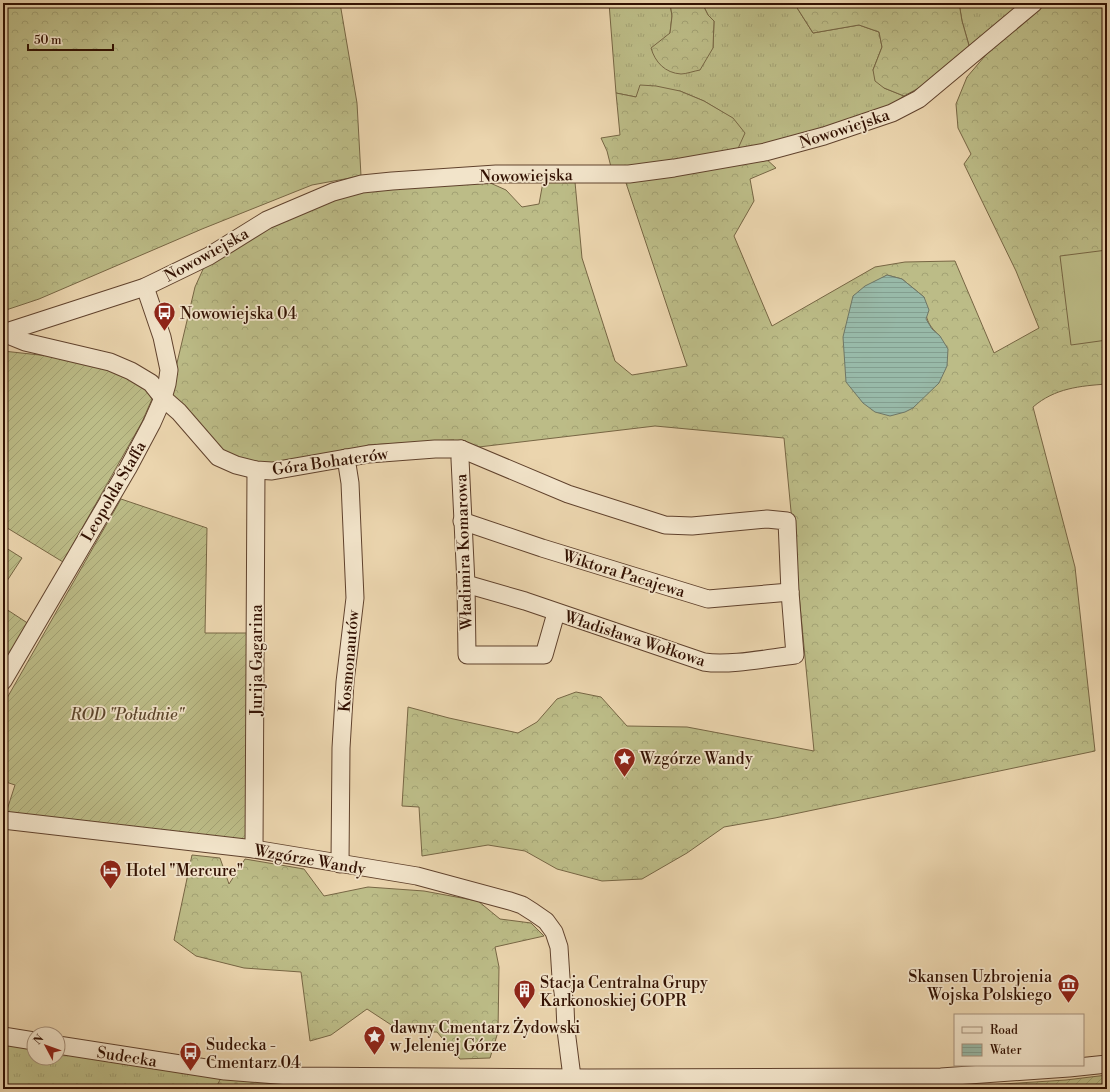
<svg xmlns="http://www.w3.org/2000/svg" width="1110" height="1092" viewBox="0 0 1110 1092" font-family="'Libre Bodoni',serif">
<defs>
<pattern id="grass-tufts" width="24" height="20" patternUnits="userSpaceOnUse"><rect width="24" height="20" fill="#bcbc87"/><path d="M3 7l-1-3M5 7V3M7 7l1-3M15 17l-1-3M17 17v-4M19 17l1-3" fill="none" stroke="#a2a173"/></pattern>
<pattern id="forest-crowns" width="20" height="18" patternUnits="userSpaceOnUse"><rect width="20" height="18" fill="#bcbc87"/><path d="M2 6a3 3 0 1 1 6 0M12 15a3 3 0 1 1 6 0" fill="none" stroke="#a2a173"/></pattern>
<pattern id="cemetery-stones" width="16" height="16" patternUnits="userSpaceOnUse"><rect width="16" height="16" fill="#bcbc87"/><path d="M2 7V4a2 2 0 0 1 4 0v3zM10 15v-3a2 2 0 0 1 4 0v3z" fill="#a2a173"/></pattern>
<pattern id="garden-furrows" width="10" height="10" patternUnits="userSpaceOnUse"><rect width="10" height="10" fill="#bcbc87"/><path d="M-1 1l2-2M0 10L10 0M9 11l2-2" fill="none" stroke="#a2a173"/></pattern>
<pattern id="water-rules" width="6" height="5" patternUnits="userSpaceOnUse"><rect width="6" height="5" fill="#98b9a8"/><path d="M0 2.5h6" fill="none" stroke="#839e8f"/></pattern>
</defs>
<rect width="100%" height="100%" fill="#ebd5ae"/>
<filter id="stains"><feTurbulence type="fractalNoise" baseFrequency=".005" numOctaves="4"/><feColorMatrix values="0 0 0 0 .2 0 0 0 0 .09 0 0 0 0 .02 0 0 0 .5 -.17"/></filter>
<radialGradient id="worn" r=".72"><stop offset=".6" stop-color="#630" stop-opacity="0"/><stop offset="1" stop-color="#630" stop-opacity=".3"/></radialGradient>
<g fill="url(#grass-tufts)" stroke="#764">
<path d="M609,3h61l2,13 -2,17 43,15 1,-27 -6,-6 -6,-12h92l19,30 46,-8 20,7 3,15 -9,23 11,18 20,8 -16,11 -47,18 -105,28 -4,-35 -28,-17 -24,-10 -44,6 -20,-4z"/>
<path d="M959,3h64l-53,46 -8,-28z"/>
<path d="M3,1036l31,5v17h24v-13l137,21 394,12 -1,11h-585z"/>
</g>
<g fill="url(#forest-crowns)" stroke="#764" fill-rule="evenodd">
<path d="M3,3h337l17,100 4,73 -49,9 -110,44 -163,70 -36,12z"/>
<path d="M670,3h32l6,12 6,6 -1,27 -13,22c-6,1 -14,4 -19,4 -16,-1 -26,-12 -30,-26l19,-15 2,-17z"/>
<path d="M794,3h165l3,18 8,28 -42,34 -24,13 -20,-8 -9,-7 -2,-11 9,-23 -3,-15 -20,-7 -46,8z"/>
<path d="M1037,3h70v381c-27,2 -52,4 -74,23l42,160 20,184 -320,67 -51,9 -37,26 -45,26 -40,2 -45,-12 -32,-18 -37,-6 -66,11 -3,-49 -17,-1 6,-99 41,11 69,15 19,-11 20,-23 19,-7 25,5 26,29 60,1 127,24 -30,-313 -129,-12 -193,23 -8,-9 -86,5 -22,13 -104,10 -79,-70 9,-14 23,-97 14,-31 124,-64 155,-10 18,8 16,17 17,-3 4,-22h32l7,76 33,103 17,14 55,-9 -62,-186 139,-23 12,11 -26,11 4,22 -20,35 38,90 103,-59 30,-5 50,-1 39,92 45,-25 -23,-57 -52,-107 7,-10 -13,-26 -2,-24 11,-27 41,-48zM887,275l15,4 22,18c2,19 1,26 16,39l-87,-40z"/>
<path d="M640,85l16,1 24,5 24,10 29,17 12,15 -9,20 -65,11 -60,3 -4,-16 -6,-13 19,-3 -4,-42 20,4z"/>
<path d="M192,855l28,3 9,26 16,-25 59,10 20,27 44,-9 56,4 54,10 22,18 31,4 13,13 -49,11 4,20 -1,65 -8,26 -30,1 -23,-27h-35l-35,-23 -36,26 -21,6 -9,-69 -57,-4 -48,-12 -22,-16z"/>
</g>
<path fill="url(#cemetery-stones)" stroke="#764" d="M225,1071l364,7 -1,11h-373z"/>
<g fill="url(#garden-furrows)" stroke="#764">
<path d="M3,351l46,5 64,14 27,15 8,7 4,7 -10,23 -79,140 -59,-36 -1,2z"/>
<path d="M121,499l86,29 -2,105h44l-2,207 -241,-27 9,-28 -12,-4v-76z"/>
<path d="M3,546l19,12 -19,29z"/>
<path d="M3,607l26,17 -26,45z"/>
<path d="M1107,1075v14h-254l87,-1 126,-8z"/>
</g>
<path fill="#bcbc87" stroke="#764" d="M1107,250v90l-36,5 -11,-89z"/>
<path fill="url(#water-rules)" stroke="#6f7666" d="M887,275l15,4 22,18 5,13 -3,9 6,10 8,7 8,13 -1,17 -8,17 -26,25 -8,4 -15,4 -15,-4 -12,-9 -17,-21 -3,-45 10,-41 12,-10z"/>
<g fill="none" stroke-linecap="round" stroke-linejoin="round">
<defs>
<g id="minor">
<path d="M3,333l22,9 85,20 21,9 20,12 12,15 16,14 39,45 18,8 20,5 16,1 97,-17 66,-5h26l107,45 97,31 27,1 75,-7 20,2 3,71 5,63c-26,3 -66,11 -91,7l-179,-61 -59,-17"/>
<path d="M3,333l142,-46 64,-31 58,-36 66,-28 29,-8 30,-3 104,-7h133l45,-6 91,-16 59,-16 68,-23 27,-14 115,-96"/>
<path d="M461,449l-1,10 6,125 1,71h77l12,-42"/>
<path d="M462,521l80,27 166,51 82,-7"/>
<path d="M3,681l125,-213 24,-45 11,-25 4,-14 2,-14 -7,-33 -17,-50"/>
<path d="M3,820l251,29 163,27 93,25 12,4 11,7 13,9 8,11 5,15 2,31 4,28 1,24 6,47"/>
<path d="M254,849l2,-379"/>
<path d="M340,864l1,-116 4,-66 10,-84 -5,-115 -4,-25"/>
<path d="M3,1036l31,5"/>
<path d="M58,1045l167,26 65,5 299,2 352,-1 128,-9 38,-4"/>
</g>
</defs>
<use href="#minor" stroke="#60422d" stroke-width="19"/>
<use href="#minor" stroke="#f2e4ca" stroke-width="17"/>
</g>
<defs>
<symbol id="bus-pin" viewBox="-11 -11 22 30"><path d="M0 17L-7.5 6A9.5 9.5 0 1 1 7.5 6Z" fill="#8f2418" stroke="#f2e4ca"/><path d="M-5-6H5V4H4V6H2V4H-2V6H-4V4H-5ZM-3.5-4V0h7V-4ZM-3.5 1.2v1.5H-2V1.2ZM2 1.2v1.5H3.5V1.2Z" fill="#fff"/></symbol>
<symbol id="sight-pin" viewBox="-11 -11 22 30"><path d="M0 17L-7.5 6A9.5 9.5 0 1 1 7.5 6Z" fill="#8f2418" stroke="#f2e4ca"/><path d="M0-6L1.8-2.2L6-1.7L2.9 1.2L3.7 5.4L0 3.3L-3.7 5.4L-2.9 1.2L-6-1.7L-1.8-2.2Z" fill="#fff"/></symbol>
<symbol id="hotel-pin" viewBox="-11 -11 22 30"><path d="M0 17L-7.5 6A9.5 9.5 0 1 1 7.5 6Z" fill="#8f2418" stroke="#f2e4ca"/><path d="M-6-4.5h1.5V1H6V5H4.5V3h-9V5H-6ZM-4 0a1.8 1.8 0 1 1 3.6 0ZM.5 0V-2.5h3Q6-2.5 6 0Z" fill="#fff"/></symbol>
<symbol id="museum-pin" viewBox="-11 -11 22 30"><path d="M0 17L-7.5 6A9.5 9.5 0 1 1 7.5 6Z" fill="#8f2418" stroke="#f2e4ca"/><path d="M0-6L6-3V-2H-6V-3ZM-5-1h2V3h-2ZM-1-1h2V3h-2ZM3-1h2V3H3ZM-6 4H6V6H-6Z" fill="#fff"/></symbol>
<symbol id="building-pin" viewBox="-11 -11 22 30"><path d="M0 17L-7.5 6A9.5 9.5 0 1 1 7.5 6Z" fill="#8f2418" stroke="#f2e4ca"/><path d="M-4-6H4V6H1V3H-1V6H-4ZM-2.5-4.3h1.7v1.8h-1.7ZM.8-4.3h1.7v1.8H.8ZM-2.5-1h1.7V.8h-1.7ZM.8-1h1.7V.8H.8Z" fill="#fff"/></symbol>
</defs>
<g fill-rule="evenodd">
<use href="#bus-pin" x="152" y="300" width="25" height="34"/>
<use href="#sight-pin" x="612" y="746" width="25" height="34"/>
<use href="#hotel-pin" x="98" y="858" width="25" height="34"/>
<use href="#museum-pin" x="1056" y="972" width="25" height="34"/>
<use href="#building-pin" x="512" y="978" width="25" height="34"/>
<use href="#sight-pin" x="362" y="1024" width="25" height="34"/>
<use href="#bus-pin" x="178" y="1040" width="25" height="34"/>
</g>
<g text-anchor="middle" stroke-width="3.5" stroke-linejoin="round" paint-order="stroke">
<g font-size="16" fill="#321102" stroke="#f2e4ca">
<text transform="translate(844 128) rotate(-18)" y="6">Nowowiejska</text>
<text transform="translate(526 175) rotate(-1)" y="6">Nowowiejska</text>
<text transform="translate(206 254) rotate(-29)" y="6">Nowowiejska</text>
<text transform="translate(330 461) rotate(-8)" y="6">Góra Bohaterów</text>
<text transform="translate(113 491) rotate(-60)" y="6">Leopolda Staffa</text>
<text transform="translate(463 552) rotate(-92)" y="6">Władimira Komarowa</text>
<text transform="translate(624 573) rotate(17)" y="6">Wiktora Pacajewa</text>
<text transform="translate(635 638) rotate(18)" y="6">Władisława Wołkowa</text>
<text transform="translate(256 660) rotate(-90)" y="6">Jurija Gagarina</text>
<text transform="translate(348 661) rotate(-85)" y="6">Kosmonautów</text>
<text transform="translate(310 859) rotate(10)" y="6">Wzgórze Wandy</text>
<text transform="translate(127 1056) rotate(9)" y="6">Sudecka</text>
</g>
<g font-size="16" fill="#321102" stroke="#f2e4ca" text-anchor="start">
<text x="180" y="319">Nowowiejska 04</text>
<text x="640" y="764">Wzgórze Wandy</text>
<text x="126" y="876">Hotel "Mercure"</text>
<text x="1052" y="982" text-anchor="end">Skansen Uzbrojenia<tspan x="1052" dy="18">Wojska Polskiego</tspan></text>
<text x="540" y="988">Stacja Centralna Grupy<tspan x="540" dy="18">Karkonoskiej GOPR</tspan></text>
<text x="390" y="1033">dawny Cmentarz Żydowski<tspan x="390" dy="18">w Jeleniej Górze</tspan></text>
<text x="206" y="1050">Sudecka -<tspan x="206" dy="18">Cmentarz 04</tspan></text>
</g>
<g font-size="16" font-style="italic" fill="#5b442a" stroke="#f2e4ca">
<text x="127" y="720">ROD "Południe"</text>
</g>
</g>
<rect width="1110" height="1092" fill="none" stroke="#ebd5ae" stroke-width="16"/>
<rect x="4" y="4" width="1102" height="1084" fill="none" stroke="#321102" stroke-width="2"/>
<rect x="8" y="8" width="1094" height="1076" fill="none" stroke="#321102"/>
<rect x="954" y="1014" width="130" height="52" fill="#f2e4ca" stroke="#a5907a"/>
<rect x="962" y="1027" width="20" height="6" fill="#f2e4ca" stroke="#a5907a"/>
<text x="990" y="1034" font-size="12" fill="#321102">Road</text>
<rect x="962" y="1044" width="20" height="12" fill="url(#water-rules)" stroke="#a5907a"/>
<text x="990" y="1054" font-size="12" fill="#321102">Water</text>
<g transform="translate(46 1046) rotate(311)"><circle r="19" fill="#f2e4ca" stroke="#a5907a"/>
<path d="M0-3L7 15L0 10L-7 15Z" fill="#8f2418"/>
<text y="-6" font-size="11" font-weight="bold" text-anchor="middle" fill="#321102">N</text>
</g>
<path d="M28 44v6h85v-6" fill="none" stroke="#321102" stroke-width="2"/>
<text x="34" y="44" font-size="12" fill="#321102" stroke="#f2e4ca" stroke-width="3" paint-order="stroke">50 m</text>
<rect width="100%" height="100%" filter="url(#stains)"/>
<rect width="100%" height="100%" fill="url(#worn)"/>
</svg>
